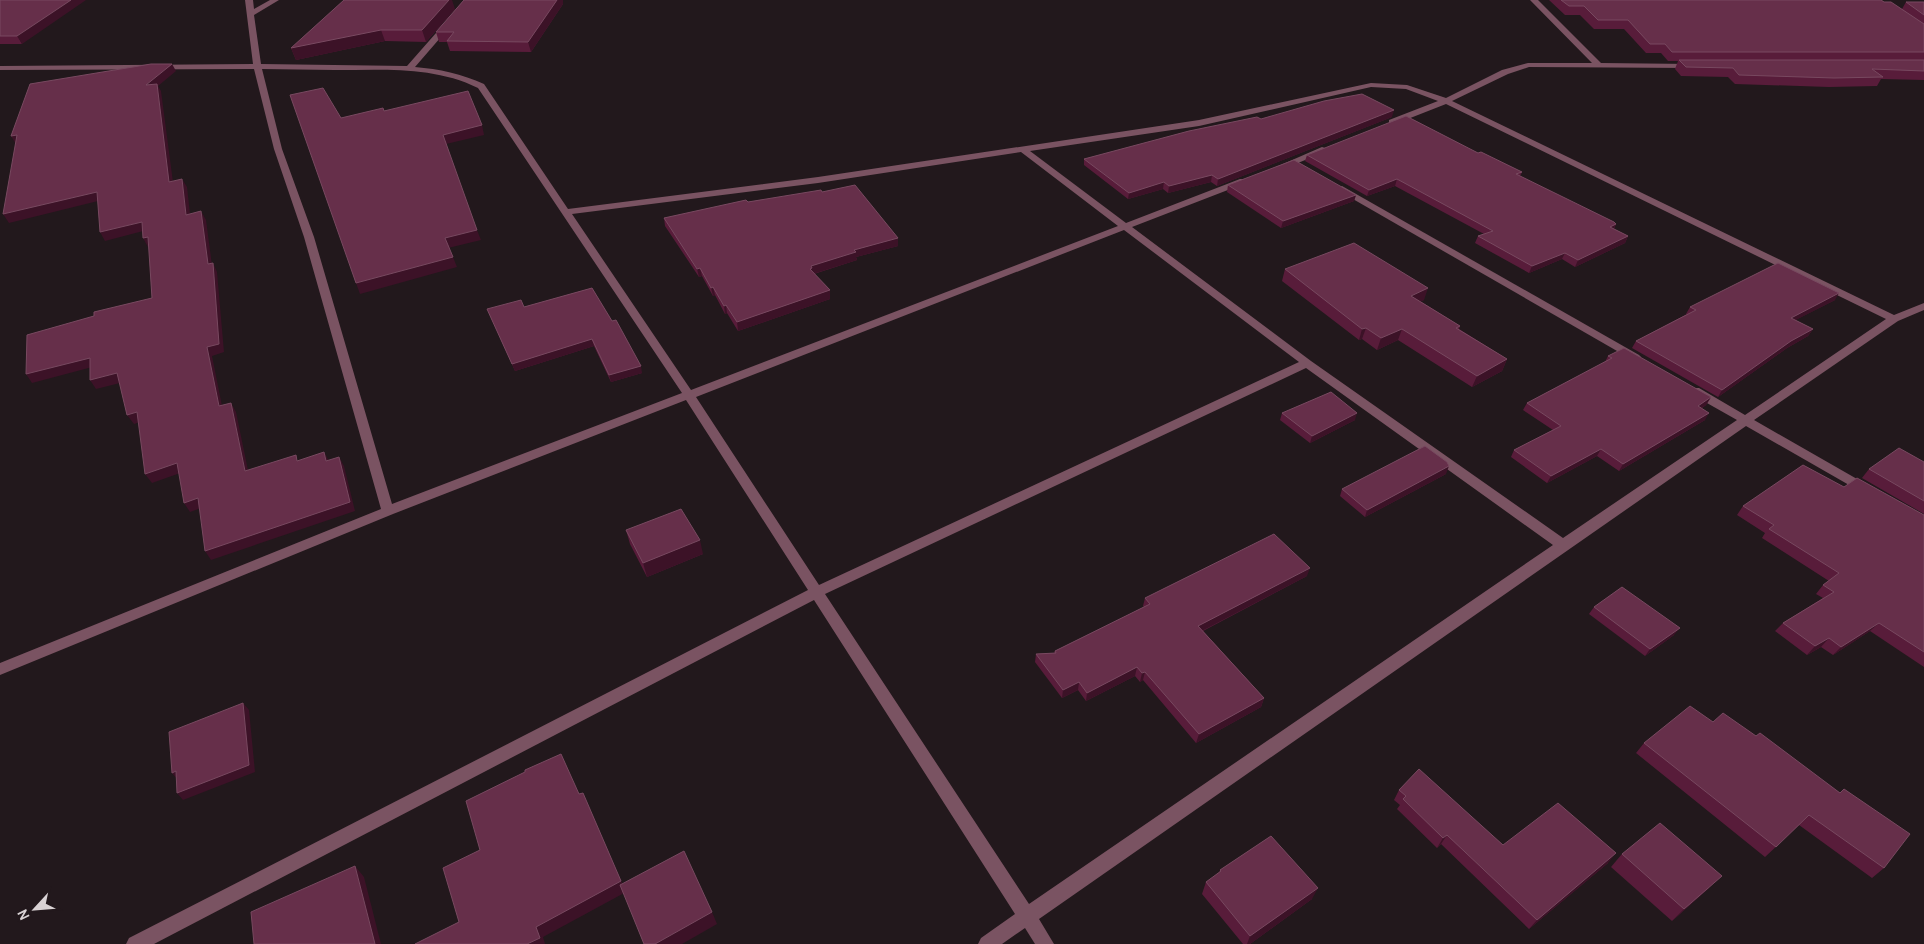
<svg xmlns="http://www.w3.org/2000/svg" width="1924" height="944" viewBox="0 0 1924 944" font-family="Cabin,sans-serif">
<rect width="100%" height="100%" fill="#22181c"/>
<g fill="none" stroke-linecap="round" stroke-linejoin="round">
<g fill="#7a5362" fill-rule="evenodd">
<path d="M245,0h8l1,9 16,-9h9l-25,15 7,49 146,2 58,-66h8l-58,67c24,2 47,7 69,17l84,125 250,-32 381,-57 172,-37 36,2 39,13 56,-28 26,-7h64l-62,-63h8l63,63 91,1 4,2 -4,2 -163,-1 -21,7 -56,27 442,214 30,-12v7l-26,11 -144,99 117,67 2,3 -2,3h-8l-117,-67 -707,493 15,25h-19l-10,-16 -23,16h-24l3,-6 34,-24 -201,-314 -660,344h-28l3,-6 679,-348 -122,-190 -293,114 -393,161v-12l381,-154 -77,-272 -30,-88 -20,-80 -254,1v-4l253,-2zM262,69c24,0 48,1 73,1 48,0 99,-4 143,18l204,305 -290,111 -78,-267 -32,-88zM1371,87l35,2 32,12 -49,19v4h6l51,-20 440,215 -141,96 -46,-27h-8l-2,3 2,3 46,26 -174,118 -252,-177 -179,-134 114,-44v-4h-6l-114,44 -96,-72 169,-25zM1021,152l97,74 -427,164 -119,-176 246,-31zM1124,230l175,132 -480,223 -123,-188zM1306,368l247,177 -524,359 -204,-310z"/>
<path d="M1322,147l3,1v4l-42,17 -3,1 -4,-3z"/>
<path d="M1342,186l297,169 2,2 -2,2h-8l-292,-168 -2,-2z"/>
</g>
</g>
<g fill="#581c3a">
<path d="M0,0l22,44h-22z"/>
<path d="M464,0h99v4l-32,48 -81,-1 -3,-9h-8l-3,-10z"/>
<path d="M1549,0h332l3,2 18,7 4,-7h18v78l-43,-1 -4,7 -48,1 -94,-3 -7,-7 -47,-1 -6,-7 3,-8h-10l-7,-8h-15l-22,-24h-30l-14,-14h-15z"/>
<path d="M455,9l-29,33 -41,-1 -89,19 -5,-12z"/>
<path d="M1392,117l-175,69 -6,-4 -43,11 -5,-4 -35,10 -44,-34v-6l177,-40z"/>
<path d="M1478,153l44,19 -2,4 96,48 -2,5 14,7 -3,7 -50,24 -13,-8 -33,14 -54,-30 3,-7 6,-2 -89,-48 -28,10 -62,-35 2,-6z"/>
<path d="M1228,185l128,10 -2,6 -73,27 -54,-36z"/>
<path d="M822,192l76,54 -42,11 1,3 -43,14 16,16v9l-92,32 -11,-18 -2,1 -10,-19 -2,1 -11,-20 -3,1 -34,-51 -1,-8 84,-16z"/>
<path d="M1285,269l139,31 -4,1 40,25 -1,3 48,30 -5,12 -30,16 -74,-47 -21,10 -15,-11 -3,1 -77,-59z"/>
<path d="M592,288l50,85 -31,9 -17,-36 -79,25 -28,-62 37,-2z"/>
<path d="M1835,300l-40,20 18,9 -5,7 -21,12 -69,49 -86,-49 4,-7 51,-27h-1l4,-7z"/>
<path d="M1608,356l103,41 -5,8 -4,3 3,12 -86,51 -22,-15 -50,27 -36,-26 3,-7 39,-20 -30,-20 4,-7 78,-41z"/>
<path d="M1282,413l73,7 -45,23 -30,-23z"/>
<path d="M1924,462v52l-62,-36 7,-9z"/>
<path d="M1446,474l-81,43 -25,-21 2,-7z"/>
<path d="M1844,487l80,28v152l-54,-36 -37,24 -12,-8 -14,8 -32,-24 8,-8 40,-25 -7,-4 7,-9 6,-4 -67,-43 3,-5 -28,-18 6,-9z"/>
<path d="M626,530l77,24 -56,23 -17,-33z"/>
<path d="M1307,576l-104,55 61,67 -3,9 -65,36 -53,-63 -3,2 -5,-6 -49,25 -8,-11 -16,8 -27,-36 1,-8 18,-1 1,-2 89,-44 -1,-1 2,-8z"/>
<path d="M1594,607l80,28 -29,21 -56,-42z"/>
<path d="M1713,722l43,14 84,57 4,-4 40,79 -12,10 -73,-53 -34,32 -129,-104 8,-10z"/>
<path d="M1399,790l104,55 105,18 -79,66 -88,-85 -4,4 -40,-39 3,-4 -6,-5z"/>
<path d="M1622,854l87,34 -37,33 -61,-54z"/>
<path d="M1220,870l92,29 -62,45h-7l-41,-50 4,-12 13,-9z"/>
</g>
<g fill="#3c1227">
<path d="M71,0h15l-64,44 -5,-8z"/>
<path d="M449,0h3l3,9 -29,33 -4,-12z"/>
<path d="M557,0h6v4l-32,48 -3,-10z"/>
<path d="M381,30l4,11 -89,19 -5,-12z"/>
<path d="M172,64l4,7 -18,15 3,5 13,99 -5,-8 -23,-97z"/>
<path d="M1394,110l-2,7 -175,69 1,-7z"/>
<path d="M482,125l2,10 -38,9 -3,-9z"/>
<path d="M17,135l-1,9 -5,-8z"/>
<path d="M1212,175l-1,7 -43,11 1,-7z"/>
<path d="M182,179l5,8 4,36 -5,-8z"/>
<path d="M1397,179l-2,7 -28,10 2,-6z"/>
<path d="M1164,182l-1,7 -35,10 1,-6z"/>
<path d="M97,192l5,8 -93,23 -6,-9z"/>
<path d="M1356,195l-2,6 -73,27 2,-7z"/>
<path d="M201,211l5,9 7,53 -5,-9z"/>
<path d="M142,222l5,8 -42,11 -5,-9z"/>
<path d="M1616,224l-3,6 -3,-3z"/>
<path d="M477,230l4,10 -33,8 -3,-10z"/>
<path d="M1628,236l-3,7 -50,24 3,-7z"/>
<path d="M148,237v10l-5,-9z"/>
<path d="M898,238v8l-42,11 1,3 -44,14 -3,-5 1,-3 43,-16z"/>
<path d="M1565,253l-3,6 -33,14 3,-7z"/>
<path d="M453,257l4,10 -97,27 -4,-11z"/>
<path d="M213,263l4,9 7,80 -12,4 12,60 -5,-10 -12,-59z"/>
<path d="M700,268l2,8 -3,1 -2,-8z"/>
<path d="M713,287l2,8 -2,1 -2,-8z"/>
<path d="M1428,288l-4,12 -16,8 3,-12z"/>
<path d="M830,290v9l-92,32 -1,-9z"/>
<path d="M1839,293l-4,7 -49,25 5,-7z"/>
<path d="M726,305l1,8 -2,1 -1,-8z"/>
<path d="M1366,328l-4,11 -3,1 3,-11z"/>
<path d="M1402,329l-4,11 -21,10 4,-12z"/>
<path d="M1813,329l-5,7 -21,12 -69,49 4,-7 69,-49z"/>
<path d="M592,339l2,7 -79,25 -3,-7z"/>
<path d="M90,358l6,8 -64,17 -6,-9z"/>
<path d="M1507,359l-5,12 -30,16 5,-11z"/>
<path d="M641,366l1,7 -31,9 -2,-7z"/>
<path d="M117,373l7,9 -28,7 -6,-9z"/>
<path d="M1711,397l-5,8 -12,8 4,-7z"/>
<path d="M231,403l5,9 14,68 -5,-9z"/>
<path d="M137,412l6,9 -9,3 -7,-9z"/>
<path d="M1357,413l-2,7 -45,23 2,-7z"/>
<path d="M1709,413l-4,7 -86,51 4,-7z"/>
<path d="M1601,449l-4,7 -50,27 4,-7z"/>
<path d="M324,452l5,9h-3z"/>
<path d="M339,457l5,9 11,45 -144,49 -6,-9z"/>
<path d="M177,463l6,9 -31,11 -7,-9z"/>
<path d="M1449,466l-3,8 -81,43 2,-7z"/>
<path d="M198,498l6,9 -14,5 -6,-9z"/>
<path d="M700,540l3,14 -56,23 -4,-14z"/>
<path d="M1310,568l-3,8 -111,58 2,-8z"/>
<path d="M1879,623l-9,8 -37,24 8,-8z"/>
<path d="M1680,628l-6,7 -29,21 5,-7z"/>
<path d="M1829,638l-8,9 -14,8 8,-9z"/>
<path d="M1137,667l-2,9 -49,25 1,-8z"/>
<path d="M1145,672l-2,8 -3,2 2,-9z"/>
<path d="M1079,682l-1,8 -16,8 1,-8z"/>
<path d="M1264,698l-3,9 -65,36 3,-9z"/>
<path d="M243,703l6,7 6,62 -72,28 -6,-7z"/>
<path d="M176,771l2,9 -6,-7z"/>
<path d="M583,793l43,99 -83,45 2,7h-18l9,-17z"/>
<path d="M1447,835l-6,9 -4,4 6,-10z"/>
<path d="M1616,853l-8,10 -79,66 8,-9z"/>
<path d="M355,866l9,11 17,67h-6z"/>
<path d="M1722,876l-13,12 -37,33 12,-12z"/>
<path d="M1318,888l-6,11 -62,45h-3l3,-8z"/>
<path d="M712,912l5,12 -35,20h-27z"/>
</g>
<g fill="#662f4a" stroke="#784960">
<path d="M0,0h71l-54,36h-17z"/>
<path d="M344,0h105l-27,30h-41l-90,18z"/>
<path d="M464,0h93l-29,42 -81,-1 7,-9h-18z"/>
<path d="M1561,0h320l3,2h7l33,22v28h-252l-7,-8h-15l-22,-24h-30l-14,-14h-15z"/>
<path d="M1906,2h18v13z"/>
<path d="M1679,60h245v11l-52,-2 11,8 -49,1 -95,-3 -6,-7 -47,-1z"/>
<path d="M151,64h21l-26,21 11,-1 12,98 13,-3 4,36 15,-4 7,53 5,-1 6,81 -12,3 12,59 12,-3 14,68 51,-16 1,6 27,-9 2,9 13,-4 11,45 -145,49 -7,-53 -14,5 -7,-40 -32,11 -8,-62 -10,3 -10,-42 -27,7v-22l-64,16 1,-39 67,-19v-4l58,-14 -4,-61 -5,1 -1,-16 -42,10 -3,-40 -94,22 14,-79 -6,1 19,-52z"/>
<path d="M323,88l18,30 42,-10 1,3 84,-20 14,34 -39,10 34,95 -32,8 8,19 -97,26 -66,-188z"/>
<path d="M1362,94l32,16 -176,69 -6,-4 -43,11 -5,-4 -35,11 -45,-34 105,-28 68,-14 4,2 63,-18z"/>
<path d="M1406,116l72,37 3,-1 41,20 -6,2 98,48 2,2 -6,3 18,9 -50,24 -13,-7 -33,13 -54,-30 15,-5 -96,-52 -28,11 -62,-35z"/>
<path d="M1294,160l62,35 -73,26 -55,-36z"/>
<path d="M855,185l43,53 -44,12 2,2 -45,14 1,2 -2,1 20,21 -93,32 -11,-17 -2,1 -11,-19 -2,1 -11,-20 -3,1 -33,-51 82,-18 2,2 73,-12 1,2z"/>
<path d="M1354,243l74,45 -17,8 49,30 -4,2 51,31 -30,17 -75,-47 -21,9 -15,-10 -4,1 -77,-60z"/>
<path d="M1778,263l61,30 -48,25 22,11 -22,12 -69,49 -86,-49 60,-31 -6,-3z"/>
<path d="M592,288l20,33 4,-1 25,46 -32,9 -17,-36 -80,25 -25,-55 34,-9 3,7z"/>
<path d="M1624,348l87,49 -13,9 11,7 -86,51 -22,-15 -50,27 -37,-26 47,-24 -34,-23 85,-45 -4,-2z"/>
<path d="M1331,392l26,21 -45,23 -30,-23z"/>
<path d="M1425,446l22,16 2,4 -82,44 -25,-21z"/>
<path d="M1899,448l25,14v39l-55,-32z"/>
<path d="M1803,465l41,22 13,-9 67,37v137l-45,-29 -38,24 -12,-9 -14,8 -32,-23 51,-31 -11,-7 16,-12 -70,-44 5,-4 -31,-19z"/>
<path d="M681,509l19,31 -57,23 -17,-33z"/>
<path d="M1274,534l36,34 -112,58 66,72 -65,36 -54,-62 -3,1 -5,-6 -50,26 -8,-11 -16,8 -27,-36 20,-1 -1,-2 95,-47 -5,-6z"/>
<path d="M1622,587l58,41 -30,21 -56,-42z"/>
<path d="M243,703l6,62 -72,28 -1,-22 -4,2 -3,-41z"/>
<path d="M1690,706l23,16 10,-9 33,23 4,-3 80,60 4,-4 66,45 -26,34 -75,-53 -33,32 -132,-104z"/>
<path d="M561,754l18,40 4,-1 38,88 -85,46 4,11 -13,6h-112l44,-22 -16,-54 37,-18 -14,-49 59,-29v-2z"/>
<path d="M1419,769l84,76 55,-42 58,50 -79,67 -90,-85 -4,3 -40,-39 3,-3 -7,-6z"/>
<path d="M1660,823l62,53 -38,33 -62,-55z"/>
<path d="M1271,836l47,52 -68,48 -44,-54 15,-11 -1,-1z"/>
<path d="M684,851l28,61 -57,32h-11l-24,-59z"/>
<path d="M355,866l20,78h-121l-3,-32z"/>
</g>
<g transform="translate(35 909) rotate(244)" stroke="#22181c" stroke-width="4" paint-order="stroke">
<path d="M0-4L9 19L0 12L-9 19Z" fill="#d9d2d4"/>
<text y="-8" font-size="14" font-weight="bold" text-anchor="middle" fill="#d9d2d4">N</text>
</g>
</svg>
